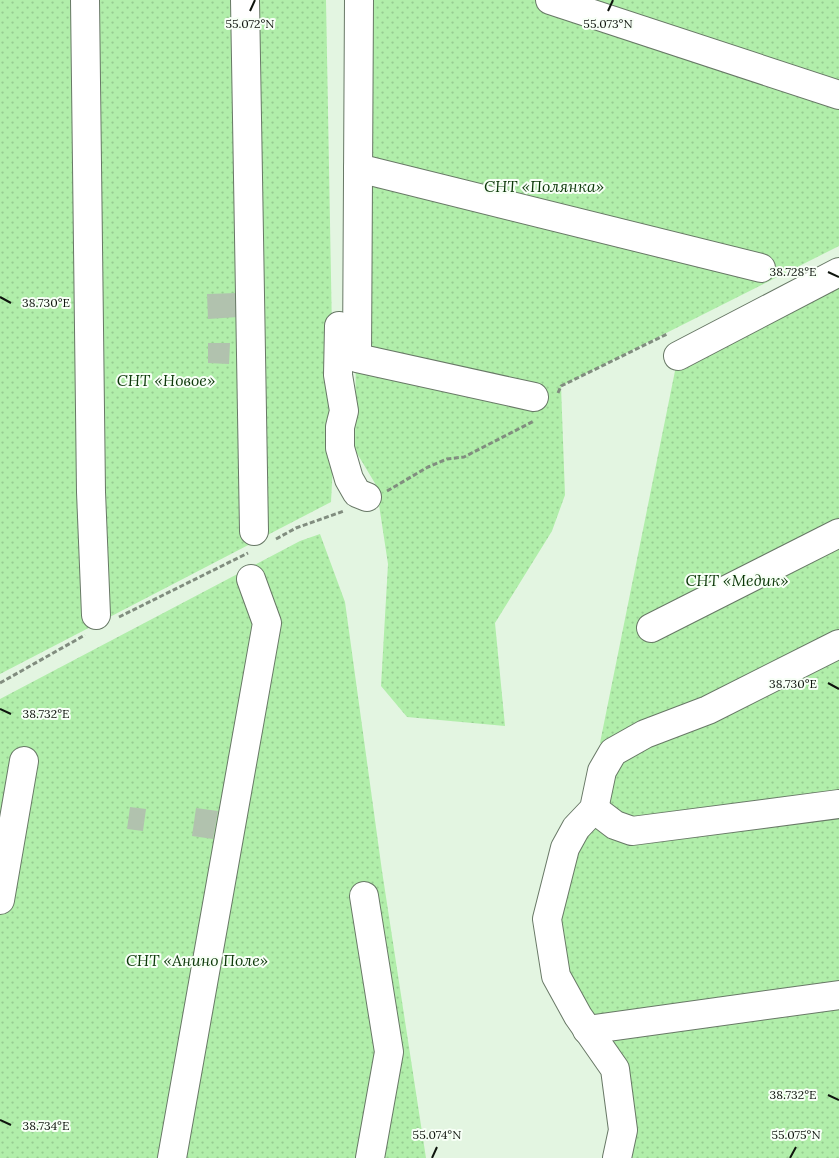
<svg xmlns="http://www.w3.org/2000/svg" width="839" height="1158" viewBox="0 0 839 1158" font-family="Lora,serif">
<defs>
<pattern id="garden-dots" width="8" height="8" patternUnits="userSpaceOnUse" patternTransform="scale(1.25)"><rect width="8" height="8" fill="#b1eeaa"/><path d="M2 2h.1M6 6h.1" fill="none" stroke="#97cb91" stroke-width="1.8" stroke-linecap="round"/></pattern>
</defs>
<rect width="100%" height="100%" fill="#e3f5e1"/>
<g fill="url(#garden-dots)">
<path d="M0,0h326l8,443 -3,59 -331,172z"/>
<path d="M359,0h480v246l-278,140 4,109 -13,36 -57,92 10,103 -98,-9 -26,-31 7,-122 -12,-79 -21,-35z"/>
<path d="M839,272v886h-222l-2,-89 -59,-93 9,-128 48,-95 -13,-10 78,-387z"/>
<path d="M320,534l25,68 37,269 44,287h-426v-459l300,-158z"/>
</g>
<g fill="#b1c2ae">
<path d="M237,293l1,24 -30,2 -1,-25z"/>
<path d="M208,343h22l-1,21 -21,-1z"/>
<path d="M130,807l16,2 -3,22 -16,-2z"/>
<path d="M196,808l22,3 -5,28 -21,-3z"/>
</g>
<g fill="none" stroke-linecap="round" stroke-linejoin="round">
<defs>
<g id="minor">
<path d="M85,0l6,492 5,123"/>
<path d="M245,0l9,531"/>
<path d="M359,0l-2,358 177,39"/>
<path d="M550,0l289,95"/>
<path d="M358,168l403,100"/>
<path d="M339,326l-1,49 6,36 -4,16v21l9,31 8,14 10,4"/>
<path d="M678,356l161,-84"/>
<path d="M651,628l188,-95"/>
<path d="M594,809l21,16 17,6 207,-27"/>
<path d="M364,896l25,156 -19,106"/>
<path d="M0,900l24,-139"/>
<path d="M587,1030l252,-35"/>
<path d="M172,1158l95,-535 -16,-44"/>
<path d="M617,1158l6,-28 -8,-61 -37,-53 -22,-40 -9,-57 18,-71 11,-20 18,-19 8,-38 11,-19 32,-18 63,-24 131,-66"/>
</g>
</defs>
<use href="#minor" stroke="#687866" stroke-width="30"/>
<g stroke="#818d7f" stroke-width="3" stroke-dasharray="5 2.5" stroke-linecap="butt">
<path d="M558,393l3,-7 106,-52"/>
<path d="M387,491l41,-24 19,-8 17,-2 70,-36"/>
<path d="M276,539l20,-11 48,-17"/>
<path d="M119,617l129,-64"/>
<path d="M0,683l85,-48"/>
</g>
<use href="#minor" stroke="#fff" stroke-width="28"/>
</g>
<path fill="none" stroke="#0f150e" stroke-width="2" d="M250,11l5,-11M608,11l5,-11M828,272l11,5M0,297l11,6M828,683l11,6M0,709l11,5M828,1095l11,5M0,1120l11,5M432,1158l5,-11M790,1158l6,-11"/>
<g text-anchor="middle" stroke-width="4" stroke-linejoin="round" paint-order="stroke">
<g font-size="16" font-style="italic" fill="#0c3809" stroke="#f7fff6">
<text x="544" y="192">СНТ «Полянка»</text>
<text x="166" y="386">СНТ «Новое»</text>
<text x="737" y="586">СНТ «Медик»</text>
<text x="197" y="966">СНТ «Анино Поле»</text>
</g>
</g>
<g font-size="12" text-anchor="middle" fill="#0f150e" stroke="#f7fff6" stroke-width="4" stroke-linejoin="round" paint-order="stroke">
<text x="250" y="28">55.072°N</text>
<text x="608" y="28">55.073°N</text>
<text x="793" y="276">38.728°E</text>
<text x="46" y="307">38.730°E</text>
<text x="793" y="688">38.730°E</text>
<text x="46" y="718">38.732°E</text>
<text x="793" y="1099">38.732°E</text>
<text x="46" y="1130">38.734°E</text>
<text x="437" y="1139">55.074°N</text>
<text x="796" y="1139">55.075°N</text>
</g>
</svg>
